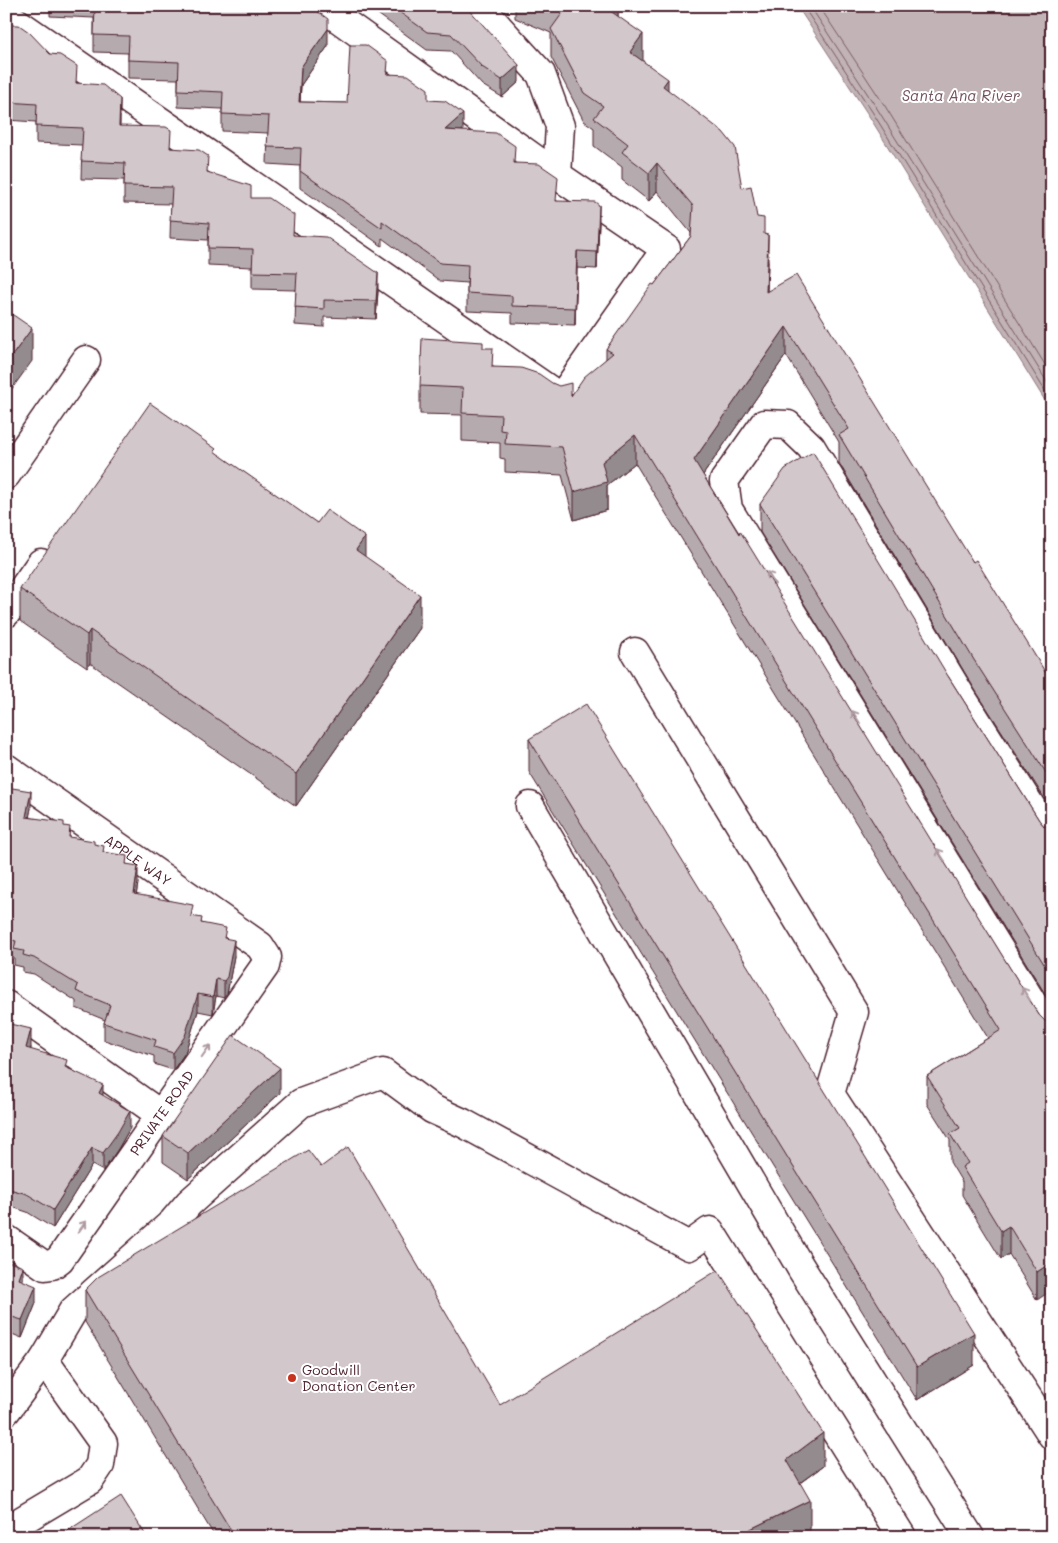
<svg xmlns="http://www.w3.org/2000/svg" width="1058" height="1543" viewBox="0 0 1058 1543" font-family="Mali,sans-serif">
<rect width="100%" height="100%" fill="#fff"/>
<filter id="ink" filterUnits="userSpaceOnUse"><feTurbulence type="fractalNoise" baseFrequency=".02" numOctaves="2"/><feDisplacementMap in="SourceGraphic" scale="10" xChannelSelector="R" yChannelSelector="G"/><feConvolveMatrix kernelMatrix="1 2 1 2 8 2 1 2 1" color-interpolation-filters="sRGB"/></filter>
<g filter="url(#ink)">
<path fill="#c1b3b6" stroke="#91787e" d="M797,6h255v406l-183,-296z"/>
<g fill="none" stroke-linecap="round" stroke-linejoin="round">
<g stroke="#7a5a63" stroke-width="1">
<path d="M803,6l70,107 179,289"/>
<path d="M810,6l68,104 174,280"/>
<path d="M819,6l66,100 167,270"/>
</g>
<defs>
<g id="minor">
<path d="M479,6l62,68 19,52 -3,49"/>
<path d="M6,15l555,383 105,-149 -109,-74 -236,-169"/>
<path d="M6,475l80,-115"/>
<path d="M6,613l35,-50"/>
<path d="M635,652l219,360 -24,82 222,341"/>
<path id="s1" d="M6,768l254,178 7,11 -2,9 -205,293 -8,6 -7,1 -39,-27"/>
<path d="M530,806l271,462 169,269"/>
<path d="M1052,840l-91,-144 -150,-249 -23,-22 -24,-1 -40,57 4,28 324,526"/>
<path d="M6,1005l155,110"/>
<path d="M44,1360l29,-49 99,-88 17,-20 112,-100 82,-30 49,36 31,14 226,123 21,-15 192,306"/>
<path d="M6,1411l38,-51 59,83 -3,22 -10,15 -84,50"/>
</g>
</defs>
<use href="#minor" stroke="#4a1f2b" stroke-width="31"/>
<use href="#minor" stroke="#fff" stroke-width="28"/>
</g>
<g fill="#b5abaf" stroke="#4a1f2b">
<path d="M50,6h260l18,40 -27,39 -1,17 47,1 41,-29 40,26 35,31 52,32 42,38 42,22 -2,46 -20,-1 -2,57 -63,-2v-10l-45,-2v-28l-27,-2 -58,-43v8l-82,-58v-22l-33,-2 1,-31 -46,-2v-22l-44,-2v-28l-50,-1v-25l-34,-1v-34l-44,-2z"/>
<path d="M375,6h91l53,76 -17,15 -20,-12 -31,-34 -24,-1 -52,-38z"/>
<path d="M515,6h103v10l25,46 25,28 74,98 22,47 4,28 -1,28 206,271 79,121v127l-78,-122 -135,-225v-21l-53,-87 -83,120 336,540 -2,285 -28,-46 -8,5 -39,-64v-13l-12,-20v-22l-23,-36v-28l61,-38 -353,-575 -28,22v25l-33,10 -12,-45 -57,-3v-13l-5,-1v-15l-38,-2v-26l-42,-1v-28l63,-38 10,19 78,28 35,-36v-10l85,-113v-3l-34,-42 -8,10 -27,-21v-13l-28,-21v-18l-10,-7 -33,-64v-24l-36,-15z"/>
<path d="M6,25l71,58 43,33v10l51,22 37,24 43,26 43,37 84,56 -2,28 -52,-2v10l-29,-2 1,-35 -44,-1v-22l-44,-2v-25l-38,-2 1,-34 -47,-1v-23l-43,-1 1,-34 -46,-2v-21l-30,-2z"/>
<path d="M216,453l149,104 55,71 -124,178 -206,-143 -3,5 -67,-47v-32z"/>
<path d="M760,504l188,172 91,144 5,6 8,2v177l-292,-473z"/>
<path d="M529,739l445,626 -57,35 -388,-628z"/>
<path d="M6,787l25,21 -2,9 35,9 6,11 24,7 10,8 23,12 11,19 -2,12 57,22 9,7 24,14 8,18 -7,38 -3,4 -8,-2 -3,18 -15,-3 -13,42 -12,17 -19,-6v-8l-50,-16v-17l1,-3 -29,-12v-7l-42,-27 -11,-2v-5l-9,-2v-7l-8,-2z"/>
<path d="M6,1023l25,24v3l36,18 36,28 27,32 -12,21 -15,22 -11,-6 -39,63 -26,-16 -21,-7z"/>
<path d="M280,1093l-92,86 -25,-17v-26z"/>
<path d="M6,1261l17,20 13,22 -14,35 -10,-4 -4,12 -2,-1z"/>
<path d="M85,1290l415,115 323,61 -23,17 10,50 -9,4h-586l-130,-215z"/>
</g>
<g fill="#938b8e" stroke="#4a1f2b">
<path d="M611,6h7v18l-9,-14z"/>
<path d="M328,29v17l-27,39 -2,34 2,-52z"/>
<path d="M643,34v28l-13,-10z"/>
<path d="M519,65v17l-17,15v-17z"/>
<path d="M668,79v28l-5,-21z"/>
<path d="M120,99v17l-1,27v-17z"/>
<path d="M463,114v17l-18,-1z"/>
<path d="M657,163v28l-8,10v-28z"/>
<path d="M599,205v18l-2,46v-17z"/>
<path d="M768,235v28l-2,57v-28z"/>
<path d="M577,251v17l-2,57v-17z"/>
<path d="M378,273v18l-2,28v-18z"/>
<path d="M786,327v28l-92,133v-28z"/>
<path d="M32,328v33l-26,36v-33z"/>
<path d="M635,435v28l-28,22v25l-33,10v-28l28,-30z"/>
<path d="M365,537v32l-9,-19z"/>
<path d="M420,595v33l-124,178v-32z"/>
<path d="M90,630v33l-3,5v-33z"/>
<path d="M31,791v17l-5,26v-17z"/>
<path d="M138,866v17l-4,28v-17z"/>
<path d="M234,940v16l-7,38 -3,4v-17z"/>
<path d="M216,979v17l-3,18v-17z"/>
<path d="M198,994v17l-13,42 -12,17v-17z"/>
<path d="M31,1029v18l-5,19v-18z"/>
<path d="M280,1068v25l-92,86v-26z"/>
<path d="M103,1085v17l-4,-9z"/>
<path d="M130,1111v17l-12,21 -15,22v-18z"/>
<path d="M92,1148v17l-39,63v-18z"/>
<path d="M1009,1226v28l-8,5v-28z"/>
<path d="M1052,1262v28l-15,10v-28z"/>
<path d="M23,1267v18l-4,-6z"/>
<path d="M36,1286v17l-14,35v-18z"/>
<path d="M12,1317v17l-4,12v-18z"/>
<path d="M974,1333v32l-57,35v-33z"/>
<path d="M823,1433v33l-36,26v-32z"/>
<path d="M810,1500v33l-9,4h-67z"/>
</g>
<g fill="#d2c7cb" stroke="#4a1f2b">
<path d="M95,6h215l18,13v10l-27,38 -2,35 48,1 3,-58h16l22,16 -1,13 21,1 20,14v11l17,1 18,13 -18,16 51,3 19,13 -1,17 25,1 19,13 -2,24 39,1 4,3 -2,47 -20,-1 -2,57 -63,-2v-10l-45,-3 1,-28 -28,-2 -58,-42v7l-82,-57 1,-23 -34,-1 2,-31 -47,-2 1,-22 -45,-2 1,-28 -51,-2 1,-24 -35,-1z"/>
<path d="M391,6h75l53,59 -17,15 -20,-13 -31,-33 -24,-2z"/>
<path d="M553,6h58l-2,4 34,24 -13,18 38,27 -5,7 60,46 12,15 7,41 9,-2 6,31 7,1v16l4,1 -2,57 30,-17 177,287 3,-2 76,123v99l-78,-122 -135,-225 10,-6 -63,-102 -92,133 45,74 1,-3 299,484 6,6 7,1v240l-15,10 -28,-46 -8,5 -39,-64 6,-4 -18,-29 10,-6 -33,-52 74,-46 -366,-595 -33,27 5,20 -33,10 -12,-45 -57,-3 1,-13 -6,-1 1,-15 -39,-2 1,-25 -43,-2 2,-48 61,4v6h10l-1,19 29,1 18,6 13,9 7,3 12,-3v13l13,-19 29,-24 -7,-4 46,-65 2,1 37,-49 2,-30 -36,-43 -8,10 -27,-21 6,-8 -34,-26 9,-12 -19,-13 -33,-64 13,-18z"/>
<path d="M6,25h13l10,7 21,22 10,1 17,11 -1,17 27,2 17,14 -1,27 47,1 5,3 -1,18 29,2 9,6 -1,16 44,14v12h18l25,17 -1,20 33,2 52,36 -2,28 -52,-1v9l-29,-2 2,-34 -45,-1 1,-23 -45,-1 1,-25 -39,-3 2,-33 -48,-1 1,-23 -44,-2 2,-33 -47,-2 1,-22 -31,-2z"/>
<path d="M6,310l26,18 -26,36z"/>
<path d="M150,403l66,46 -2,2 103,72 10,-13 38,27 -9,13 64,45 -124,179 -206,-144 -3,5 -67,-46z"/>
<path d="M813,452l135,224 91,144 5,6 8,2v149l-292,-473 25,-35z"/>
<path d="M586,704l388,629 -57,34 -388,-628z"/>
<path d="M6,787l25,4 -5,26 38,5v4l6,1 -1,10 25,4v3l10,2 -1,6 24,4 -1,8 12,2 -4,28 59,11 -2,11 11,2 -1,5 25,5 -2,10 10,2 -7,37 -3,4 -8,-2 -3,18 -15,-3 -13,42 -12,17 -19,-6 2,-7 -52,-17 6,-18 -34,-14 2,-6 -44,-27 -11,-3 1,-4 -10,-2 2,-8 -10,-2z"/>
<path d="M6,1023l25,6 -5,19 41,12 -2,7 38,18 -4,8 31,18 -12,21 -15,21 -11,-5 -39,62 -26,-16 -21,-6z"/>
<path d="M233,1035l47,33 -92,85 -25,-17z"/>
<path d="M348,1147l152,258 218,-135 105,163 -36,27 23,40 -76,37h-499l-150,-247 13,-13 210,-127 13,17z"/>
<path d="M6,1261l17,6 -4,12 17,7 -14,34 -10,-3 -4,11h-2z"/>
<path d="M121,1496l26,41h-89z"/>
</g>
<defs><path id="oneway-shaft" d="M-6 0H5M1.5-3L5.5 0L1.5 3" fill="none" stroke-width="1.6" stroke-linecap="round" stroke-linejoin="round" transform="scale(1.25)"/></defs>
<g stroke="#ae9aa0">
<use href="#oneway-shaft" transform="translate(771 578) rotate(-122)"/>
<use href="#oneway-shaft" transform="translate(856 717) rotate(-122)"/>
<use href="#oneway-shaft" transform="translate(941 855) rotate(-122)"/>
<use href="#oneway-shaft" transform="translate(1026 994) rotate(-122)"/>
<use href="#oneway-shaft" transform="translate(206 1051) rotate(-55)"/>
<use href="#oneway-shaft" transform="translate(82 1227) rotate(-55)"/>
</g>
</g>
<circle fill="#c8321e" stroke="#fff" stroke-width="2" cx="292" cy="1378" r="5"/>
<g text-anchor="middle" stroke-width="4" stroke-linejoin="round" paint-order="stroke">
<g font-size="14" fill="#4a1f2b" stroke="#fff">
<text dy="5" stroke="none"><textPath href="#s1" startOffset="161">APPLE WAY</textPath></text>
<text transform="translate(162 1113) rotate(-55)" y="5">PRIVATE ROAD</text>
</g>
<g font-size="14" fill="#4a1f2b" stroke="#fff" text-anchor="start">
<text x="302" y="1375">Goodwill<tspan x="302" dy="16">Donation Center</tspan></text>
</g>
<g font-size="15" font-style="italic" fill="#74535c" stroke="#fff">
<text x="961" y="101">Santa Ana River</text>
</g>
</g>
<rect width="1058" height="1543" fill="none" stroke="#fff" stroke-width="25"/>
<rect x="12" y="12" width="1033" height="1518" fill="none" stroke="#4a1f2b" stroke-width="2" filter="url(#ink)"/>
</svg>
